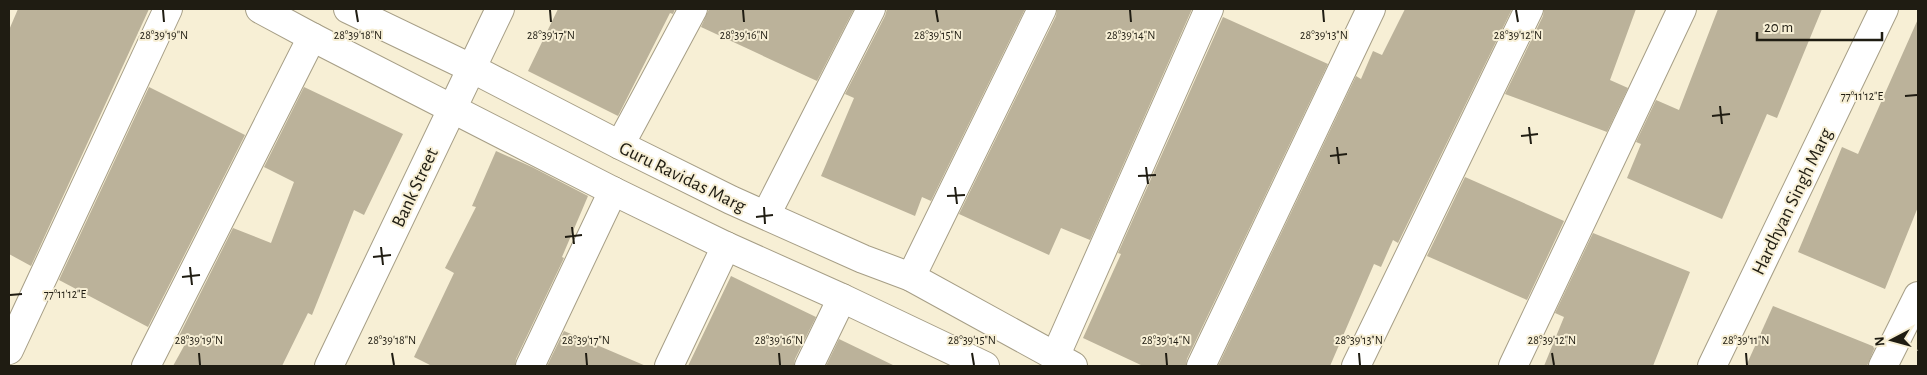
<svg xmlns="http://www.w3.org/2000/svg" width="1927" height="375" viewBox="0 0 1927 375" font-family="'Alegreya Sans',sans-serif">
<rect width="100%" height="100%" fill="#f7efd5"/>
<g fill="#bbb29a">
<path d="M18,9h131l-118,257 -22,-12v-224z"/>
<path d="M558,9h117l-2,5 -3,-1 -52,103 -90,-45z"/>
<path d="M709,9h145l-37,72 -116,-54z"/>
<path d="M887,9h138l-94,192 -9,-4 -7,19 -94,-40 33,-78 -9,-4 40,-78z"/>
<path d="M1057,9h135l-102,231 -29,-12 -12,27 -90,-41 97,-198z"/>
<path d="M1405,9h107l-114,234 -5,-3 -12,27 -7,-3 -44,102h-112l138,-290 5,3 12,-28 9,4z"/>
<path d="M1544,9h92l-26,71 18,8 -21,44 -102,-38 38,-78z"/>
<path d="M1718,9h104l-45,109 -10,-4 -45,105 -95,-41 14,-34 -5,-2 20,-42 23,10z"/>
<path d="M1223,17l105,47 -141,295 -1,7h-43l-60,-28 38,-84 -3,-1z"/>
<path d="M1918,19v188l-33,82 -87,-37 44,-105 16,7z"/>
<path d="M149,87l96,48 -97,192 -89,-47z"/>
<path d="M304,87l99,47 -39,81 -10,-5 -42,105 -4,-2 -26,53h-109l11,-20 -8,-4 57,-114 38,15 23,-61 -30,-15z"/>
<path d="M496,151l36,16 56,29 -26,61 2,1 -48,101 -1,7h-83l-18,-9 40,-84 -9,-5 31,-61 -4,-1z"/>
<path d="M1465,177l99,44 -37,79 -100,-44z"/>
<path d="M1593,233l97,39 -37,94h-109l20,-49 -9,-4z"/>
<path d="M731,276l85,41 -21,42 -1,7h-106z"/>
<path d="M1773,306l102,41 -8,19h-121z"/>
<path d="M564,331l82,35h-99z"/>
<path d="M839,339l56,27h-69z"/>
</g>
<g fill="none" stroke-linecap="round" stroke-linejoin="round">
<defs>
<g id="minor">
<path d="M260,9l52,28 301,154 113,55 116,52 143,68"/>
<path d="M348,9l123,59 149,77 111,55 132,59 48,18 162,89"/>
<path d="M620,145l73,-136"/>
<path d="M766,215l105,-206"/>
<path d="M911,277l131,-268"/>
<path d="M9,350l159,-341"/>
<path d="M1055,357l154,-348"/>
<path d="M146,366l166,-329"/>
<path d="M329,366l171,-357"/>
<path d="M530,366l83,-175"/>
<path d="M669,366l57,-120"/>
<path d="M809,366l33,-68"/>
<path d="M1201,366l170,-357"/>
<path d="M1356,366l173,-357"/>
<path d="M1513,366l169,-357"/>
<path d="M1712,366l172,-357"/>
<path d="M1883,366l35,-70"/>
</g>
</defs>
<use href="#minor" stroke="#a69e86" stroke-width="30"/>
<use href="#minor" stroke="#fff" stroke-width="28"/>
</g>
<path fill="none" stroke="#1f1c12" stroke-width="2" d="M163,10l1,12M356,10l2,12M550,10l1,12M743,10l1,12M936,10l2,12M1130,10l1,12M1323,10l1,12M1516,10l2,12M1905,96l12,-1M1720,106l2,18M1712,116l18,-2M1529,127l2,17M1521,136l17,-2M1337,147l2,17M1330,156l17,-2M1146,167l2,17M1138,176l18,-1M955,187l2,17M947,196l18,-1M764,207l1,17M756,217l17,-2M572,227l2,17M565,237l17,-2M381,247l2,18M373,257l18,-2M190,267l2,18M182,277l18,-2M10,295l12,-1M199,353l1,12M392,353l2,12M586,353l1,12M779,353l1,12M972,353l2,12M1166,353l1,12M1359,353l1,12M1552,353l2,12M1746,353l1,12"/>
<g text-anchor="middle" stroke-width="4" stroke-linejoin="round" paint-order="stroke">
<g font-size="19" fill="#1f1c12" stroke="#f7efd5">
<text transform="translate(683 176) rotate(26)" y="7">Guru Ravidas Marg</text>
<text transform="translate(414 187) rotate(-65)" y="7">Bank Street</text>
<text transform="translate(1791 201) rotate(-64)" y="7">Hardhyan Singh Marg</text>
</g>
</g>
<g font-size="12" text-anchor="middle" fill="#1f1c12" stroke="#f7efd5" stroke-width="4" stroke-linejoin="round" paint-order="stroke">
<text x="164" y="39">28°39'19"N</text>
<text x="358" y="39">28°39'18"N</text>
<text x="551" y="39">28°39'17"N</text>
<text x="744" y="39">28°39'16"N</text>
<text x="938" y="39">28°39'15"N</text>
<text x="1131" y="39">28°39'14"N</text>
<text x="1324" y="39">28°39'13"N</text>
<text x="1518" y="39">28°39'12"N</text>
<text x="1862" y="100">77°11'12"E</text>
<text x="65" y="298">77°11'12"E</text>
<text x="199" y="344">28°39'19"N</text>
<text x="392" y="344">28°39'18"N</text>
<text x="586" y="344">28°39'17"N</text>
<text x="779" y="344">28°39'16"N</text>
<text x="972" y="344">28°39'15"N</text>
<text x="1166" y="344">28°39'14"N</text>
<text x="1359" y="344">28°39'13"N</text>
<text x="1552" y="344">28°39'12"N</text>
<text x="1746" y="344">28°39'11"N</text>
</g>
<rect width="1927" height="375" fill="none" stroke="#1f1c12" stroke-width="20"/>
<g transform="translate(1892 340) rotate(264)" stroke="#f7efd5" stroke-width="4" paint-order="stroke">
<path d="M0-4L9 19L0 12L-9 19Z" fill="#1f1c12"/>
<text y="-8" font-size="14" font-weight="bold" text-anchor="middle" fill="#1f1c12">N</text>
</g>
<path d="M1757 32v8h125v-8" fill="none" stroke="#1f1c12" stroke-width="2.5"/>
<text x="1764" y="32" font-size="15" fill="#1f1c12" stroke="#f7efd5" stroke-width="4" paint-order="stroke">20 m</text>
</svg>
